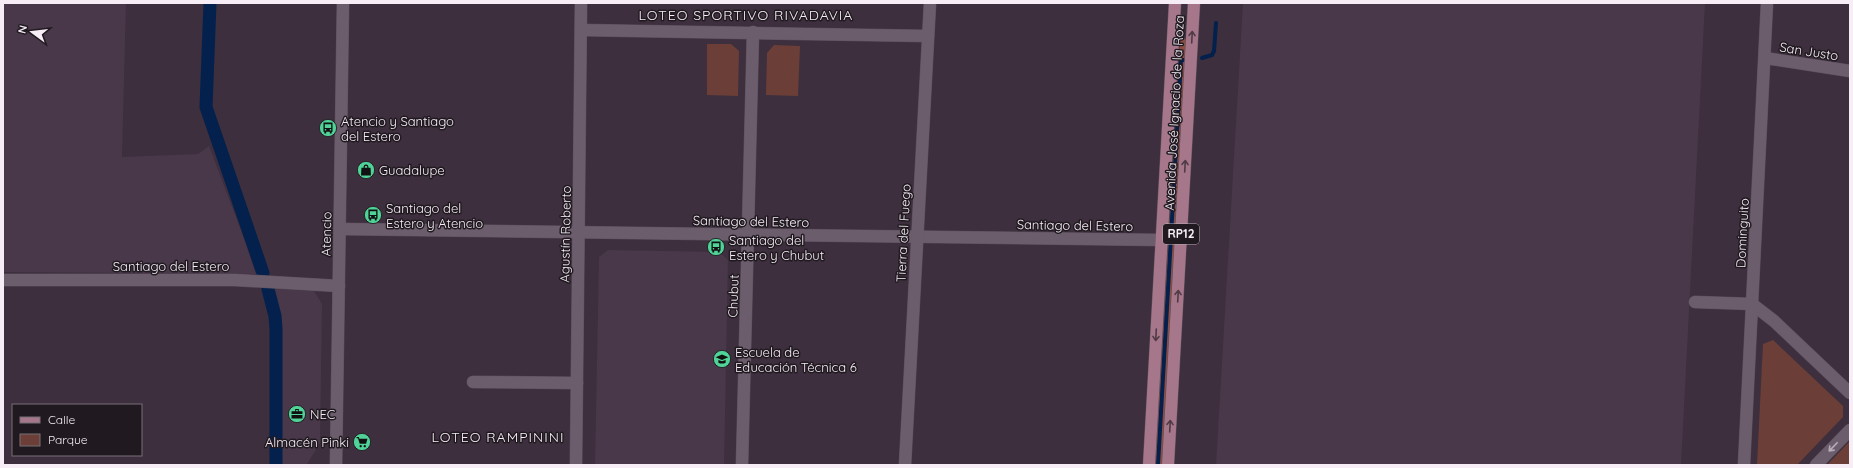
<svg xmlns="http://www.w3.org/2000/svg" width="1853" height="468" viewBox="0 0 1853 468" font-family="Quicksand,sans-serif">
<rect width="100%" height="100%" fill="#3d2f3d"/>
<g fill="#49374a">
<path d="M3,3h123l-4,154 76,-3 11,-8 34,90 13,38 -253,-2z"/>
<path d="M1243,3h462l-24,462h-465z"/>
<path d="M608,250l111,2 9,8 -4,205h-129l4,-208z"/>
<path d="M265,288l49,3 8,13 -2,139 -13,21 -2,1h-31l-2,-147z"/>
</g>
<g fill="#6b3f37">
<path d="M707,44h24l8,7 -1,45 -31,-1z"/>
<path d="M774,45l26,1 -2,50 -32,-1 1,-42z"/>
<path d="M1773,340l70,66v11l-46,48h-40l6,-121z"/>
<path d="M1850,441v24h-23z"/>
</g>
<path fill="#8e4d42" d="M1181,37l4,1 1,3 -24,424h-7l25,-425z"/>
<g fill="none" stroke-linecap="round" stroke-linejoin="round">
<g stroke="#04204d" stroke-width="4">
<path d="M1202,58l10,-3 2,-4 2,-28"/>
<path d="M1158,465l23,-404 2,-1"/>
</g>
<g stroke="#04204d" stroke-width="13">
<path d="M210,3l-4,104 57,166"/>
<path d="M268,289l7,27 1,13v136"/>
</g>
<defs>
<g id="minor">
<path d="M581,30l347,6"/>
<path d="M1765,58l85,13"/>
<path d="M340,229l822,11"/>
<path d="M3,280h232l104,6"/>
<path d="M1695,302l57,2 22,17 76,72"/>
<path d="M473,382l104,1"/>
<path d="M336,465l7,-462"/>
<path d="M576,465l5,-462"/>
<path d="M742,465l11,-433"/>
<path d="M905,465l25,-462"/>
<path d="M1744,465l23,-462"/>
<path d="M1816,465l34,-35"/>
</g>
<g id="primary">
<path d="M1149,465l26,-462"/>
<path d="M1168,465l26,-462"/>
</g>
</defs>
<use href="#minor" stroke="#5b4f5b" stroke-width="13"/>
<use href="#primary" stroke="#5b4f5b" stroke-width="13"/>
<use href="#minor" stroke="#6c5d6d" stroke-width="12"/>
<use href="#primary" stroke="#a6768a" stroke-width="12"/>
</g>
<defs><path id="oneway-shaft" d="M-6 0H5M1.5-3L5.5 0L1.5 3" fill="none" stroke-width="1.6" stroke-linecap="round" stroke-linejoin="round"/></defs>
<g stroke="#4f3a45">
<use href="#oneway-shaft" transform="translate(1192 37) rotate(-87)"/>
<use href="#oneway-shaft" transform="translate(1185 166) rotate(-87)"/>
<use href="#oneway-shaft" transform="translate(1178 296) rotate(-87)"/>
<use href="#oneway-shaft" transform="translate(1156 335) rotate(93)"/>
<use href="#oneway-shaft" transform="translate(1170 426) rotate(-87)"/>
</g>
<use stroke="#b8acb8" href="#oneway-shaft" transform="translate(1833 447) rotate(134)"/>
<defs>
<symbol id="bus-disc" viewBox="-11 -11 22 22"><circle r="9.5" fill="#50d398" stroke="#201a20"/><path d="M-5-6H5V4H4V6H2V4H-2V6H-4V4H-5ZM-3.5-4V0h7V-4ZM-3.5 1.2v1.5H-2V1.2ZM2 1.2v1.5H3.5V1.2Z" fill="#111"/></symbol>
<symbol id="shop-disc" viewBox="-11 -11 22 22"><circle r="9.5" fill="#50d398" stroke="#201a20"/><path d="M-5-2.5h2.3a2.7 3.5 0 0 1 5.4 0H5L5.5 6h-11ZM-1.5-2.5h3a1.5 2.3 0 0 0-3 0Z" fill="#111"/></symbol>
<symbol id="school-disc" viewBox="-11 -11 22 22"><circle r="9.5" fill="#50d398" stroke="#201a20"/><path d="M0-5L7-2L0 1L-7-2ZM-4 1L0 2.5L4 1V4Q0 6-4 4Z" fill="#111"/></symbol>
<symbol id="office-disc" viewBox="-11 -11 22 22"><circle r="9.5" fill="#50d398" stroke="#201a20"/><path d="M-6-3h4V-5.5h4V-3h4V5H-6ZM-1-4.5V-3h2v-1.5ZM-6 0V1H6V0Z" fill="#111"/></symbol>
<symbol id="supermarket-disc" viewBox="-11 -11 22 22"><circle r="9.5" fill="#50d398" stroke="#201a20"/><path d="M-6-5.5h2.5l.6 2H6L4.5 2H-2.5L-4.4-4H-6ZM-1.5 3.2a1.3 1.3 0 1 0 .1 0ZM3 3.2a1.3 1.3 0 1 0 .1 0Z" fill="#111"/></symbol>
</defs>
<g fill-rule="evenodd">
<use href="#bus-disc" x="318" y="118" width="20" height="20"/>
<use href="#shop-disc" x="356" y="160" width="20" height="20"/>
<use href="#bus-disc" x="363" y="205" width="20" height="20"/>
<use href="#bus-disc" x="706" y="237" width="20" height="20"/>
<use href="#school-disc" x="712" y="349" width="20" height="20"/>
<use href="#office-disc" x="287" y="404" width="20" height="20"/>
<use href="#supermarket-disc" x="352" y="432" width="20" height="20"/>
</g>
<g text-anchor="middle" stroke-width="3" stroke-linejoin="round" paint-order="stroke">
<rect fill="#201a20" stroke="#b6aeb6" stroke-width="1" x="1163" y="224" width="36" height="20" rx="3"/>
<g font-size="12" font-weight="bold" fill="#f6edf6">
<text x="1181" y="238">RP12</text>
</g>
<g font-size="13" fill="#f6edf6" stroke="#201a20">
<text transform="translate(1809 51) rotate(9)" y="5">San Justo</text>
<text transform="translate(1174 113) rotate(-87)" y="5">Avenida José Ignacio de la Roza</text>
<text transform="translate(751 221) rotate(1)" y="5">Santiago del Estero</text>
<text transform="translate(1075 225) rotate(1)" y="5">Santiago del Estero</text>
<text transform="translate(903 233) rotate(-87)" y="5">Tierra del Fuego</text>
<text transform="translate(1742 233) rotate(-87)" y="5">Dominguito</text>
<text transform="translate(326 234) rotate(-89)" y="5">Atencio</text>
<text transform="translate(565 234) rotate(-89)" y="5">Agustín Roberto</text>
<text x="171" y="271">Santiago del Estero</text>
<text transform="translate(733 296) rotate(-88)" y="5">Chubut</text>
</g>
<g font-size="13" fill="#f6edf6" stroke="#201a20" text-anchor="start">
<text x="341" y="126">Atencio y Santiago<tspan x="341" dy="15">del Estero</tspan></text>
<text x="379" y="175">Guadalupe</text>
<text x="386" y="213">Santiago del<tspan x="386" dy="15">Estero y Atencio</tspan></text>
<text x="729" y="245">Santiago del<tspan x="729" dy="15">Estero y Chubut</tspan></text>
<text x="735" y="357">Escuela de<tspan x="735" dy="15">Educación Técnica 6</tspan></text>
<text x="310" y="419">NEC</text>
<text x="349" y="447" text-anchor="end">Almacén Pinki</text>
</g>
<g font-size="14" letter-spacing="1" fill="#f6edf6" stroke="#201a20">
<text x="746" y="20">LOTEO SPORTIVO RIVADAVIA</text>
<text x="498" y="442">LOTEO RAMPININI</text>
</g>
</g>
<rect width="1853" height="468" fill="none" stroke="#f6edf6" stroke-width="8"/>
<rect x="12" y="404" width="130" height="52" fill="#201a20" stroke="#766e76"/>
<rect x="20" y="417" width="20" height="6" fill="#a6768a" stroke="#766e76"/>
<text x="48" y="424" font-size="12" fill="#f6edf6">Calle</text>
<rect x="20" y="434" width="20" height="12" fill="#6b3f37" stroke="#766e76"/>
<text x="48" y="444" font-size="12" fill="#f6edf6">Parque</text>
<g transform="translate(32 32) rotate(285)" stroke="#201a20" stroke-width="3" paint-order="stroke">
<path d="M0-3L7 15L0 10L-7 15Z" fill="#f6edf6"/>
<text y="-6" font-size="11" font-weight="bold" text-anchor="middle" fill="#f6edf6">N</text>
</g>
</svg>
